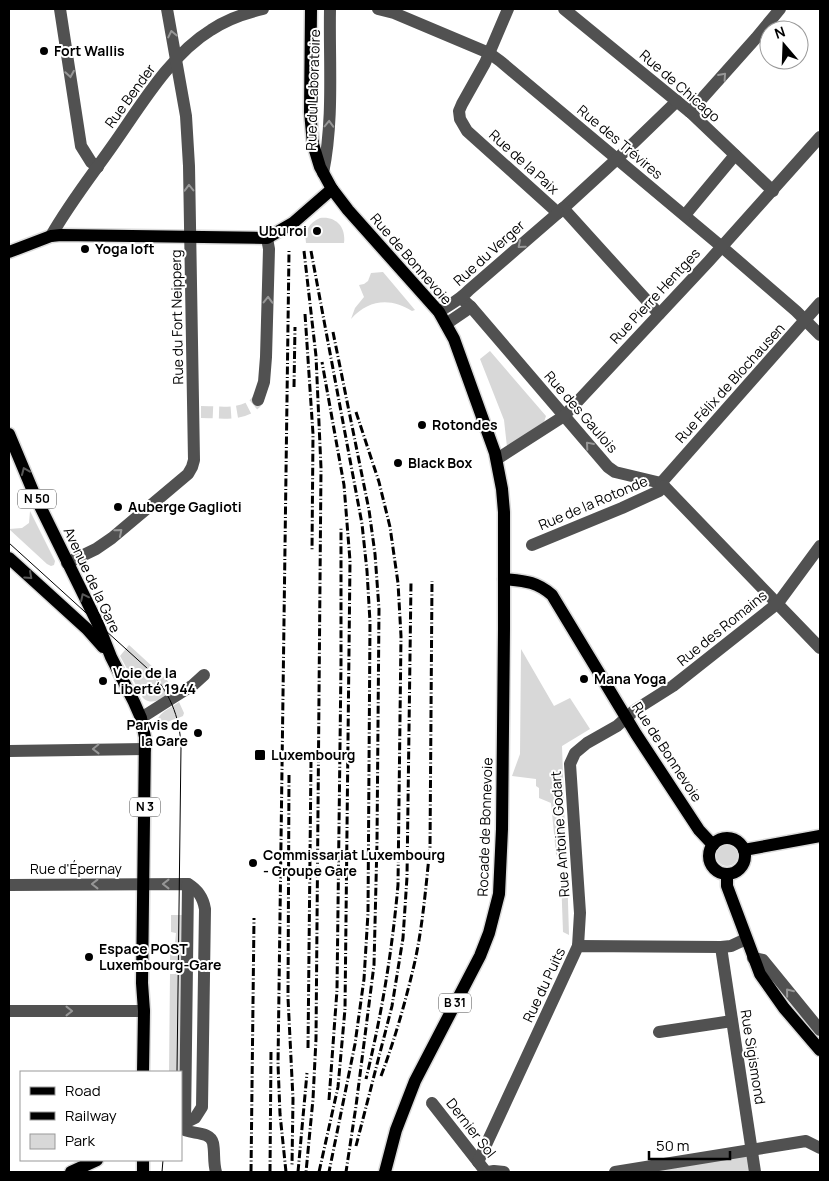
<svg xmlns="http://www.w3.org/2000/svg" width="829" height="1181" viewBox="0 0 829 1181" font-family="Manrope,sans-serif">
<rect width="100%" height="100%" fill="#fff"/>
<g fill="#d8d8d8">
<path d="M320,218c16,-2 26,9 24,25h-38c-2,-12 3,-20 14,-25z"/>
<path d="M383,272l32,38 -3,1c-22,-14 -44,-11 -61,8l4,-11 9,-11 -5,-12 5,-1 4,-3 3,-8z"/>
<path d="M490,351l56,65 -2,6 -37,25 -3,-27 -24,-61z"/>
<path d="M30,511l25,50 -1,4 -3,1 -4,-2 -38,-35 13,-1 7,-5z"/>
<path d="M129,645l38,35 7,12c-10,5 -21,15 -31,6l-23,-42z"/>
<path d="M521,649l33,57 16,-8 20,31 -28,17 4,115h-6l-4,-7 -5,-51 -12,-5v-10l-3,-2v-7l-24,-3 8,-22z"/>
<path d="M179,702l5,11 -1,3c-9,4 -20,5 -22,15h-5c0,-19 9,-19 23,-29z"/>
<circle cx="727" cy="855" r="11"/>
<path d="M563,871h4l2,64 -6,-3 -2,-55z"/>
<path d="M171,915h14l-4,157h-12l1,-98h5v-10h-5v-21h5l1,-10 -5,-1z"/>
<path d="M752,1150l3,22h-140z"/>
</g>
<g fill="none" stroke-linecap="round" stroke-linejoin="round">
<path stroke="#d9d9d9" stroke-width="12" stroke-dasharray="12 6" stroke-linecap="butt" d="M201,412c20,0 44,5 57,-12"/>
<defs>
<g id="major">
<path d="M311,9l-1,103 3,32 7,23 12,22 16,21 91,102 15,27 41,114 7,36 2,23v117l-2,200 -3,65 -10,39 -9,23 -65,125 -19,49 -11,42"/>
<path d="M9,252l42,-16 10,-1 206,3 26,-15 39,-34"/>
<path d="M9,434l26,62 63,128 13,33 23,45 7,16 4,19 -3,246 2,28 -1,61"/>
<path d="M9,558l78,71 16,18"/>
<path d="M504,579c20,2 32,2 48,16l84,139 63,96 14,15"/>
<circle cx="727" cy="856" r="18"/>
<path d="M744,850l76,-14"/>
<path d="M727,874v12l33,88 24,34 36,42"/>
<path d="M143,1160v12"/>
<path d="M71,1172l26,-12"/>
</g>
</defs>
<use href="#major" stroke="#dbdbdb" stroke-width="15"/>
<g stroke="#515151" stroke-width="12">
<path d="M60,9l21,137 10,16 7,5"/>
<path d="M378,9l16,4 95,40 11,8 222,186 74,64 24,24"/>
<path d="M508,9l-23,54 -23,41 -3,7 1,8 7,12 91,82 60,-55 59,-57"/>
<path d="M564,9l126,103 83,79"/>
<path d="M690,112l66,-74 24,-29"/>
<path d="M323,173c11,-54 6,-110 7,-164"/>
<path d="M563,208l96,106"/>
<path d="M685,215l50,-60"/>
<path d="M51,236c18,-32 41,-61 62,-91 27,-38 57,-90 98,-115 15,-10 34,-17 52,-21"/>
<path d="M461,298l10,9 137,160 7,5 46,11 159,165"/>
<path d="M439,312c10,-7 22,-13 30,-22l89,-77"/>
<path d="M446,324l25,-17"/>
<path d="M258,400l6,-18 2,-25 3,-108 -2,-11"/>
<path d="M497,459l67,-43 145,-155 111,-124"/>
<path d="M661,483l159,-180"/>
<path d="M532,545l90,-37 37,-17 5,-5"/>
<path d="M67,563l29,-14 16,-11 76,-64 4,-7 2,-7 -5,-294 -3,-50 -19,-107"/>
<path d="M141,718l52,-33 11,-10"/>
<path d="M9,751l136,-2"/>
<path d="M9,885l179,-1c10,6 15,13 17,25l-3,198 -7,11 -14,7"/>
<path d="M578,946l2,-33 -10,-149 5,-11 12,-10 30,-17 18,-16 38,-24 105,-83 42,-57"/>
<path d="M721,947l34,225"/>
<path d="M753,958l10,2 57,70"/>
<path d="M9,1011h135"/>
<path d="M659,1032l73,-11"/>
<path d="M432,1103l54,69"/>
<path d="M185,1125l3,-241"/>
<path d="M181,1128c8,7 29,2 32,15 2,10 0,18 3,29"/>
<path d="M478,1162l100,-216 143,1 10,-1 15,-7"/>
<path d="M488,1172l6,-1 10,1"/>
<path d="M615,1172l191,-31 14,7"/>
</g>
<use href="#major" stroke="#000" stroke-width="12"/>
<g stroke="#000" stroke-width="1">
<path d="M9,543l139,126c21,22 32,47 33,78l-4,325"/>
<path d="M162,1172l1,-12"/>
</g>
<g stroke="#000" stroke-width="3" stroke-dasharray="8 2.5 1 2.5" stroke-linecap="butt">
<path d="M304,251l12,105 5,112 -5,571 -3,60 -7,73"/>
<path d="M311,251l51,273 5,47 3,51 -2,291 -4,66 -9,65 -26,128"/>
<path d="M305,314l8,120 -1,117"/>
<path d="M333,332l36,178 6,44 4,55 -2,233 -3,123 -18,141 -10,66"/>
<path d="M294,387l1,-60"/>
<path d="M356,412l23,70 11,45 8,56 3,53 -3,249c-6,67 -16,128 -32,194"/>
<path d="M289,775l-1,223 5,101 -1,66"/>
<path d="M308,1048l3,-287"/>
<path d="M381,1076c14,-37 25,-76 34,-115 8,-37 11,-76 15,-114l2,-266"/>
<path d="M329,1100l8,-110 4,-326v-136"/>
<path d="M356,1146l36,-140 11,-68 4,-61 4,-295"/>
<path d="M251,1172l3,-254"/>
<path d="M270,1172l1,-120"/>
<path d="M286,1172l-6,-58 -2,-50 11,-813"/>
<path d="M298,1172l9,-99"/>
<path d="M319,1172l19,-85 7,-78 5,-448 -6,-76 -22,-123"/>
</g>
</g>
<defs><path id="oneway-chevron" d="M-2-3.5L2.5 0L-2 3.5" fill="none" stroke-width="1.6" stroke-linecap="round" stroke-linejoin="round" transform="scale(1.25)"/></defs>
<g stroke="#979797">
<use href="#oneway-chevron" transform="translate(172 34) rotate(-102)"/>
<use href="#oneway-chevron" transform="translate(70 74) rotate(81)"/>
<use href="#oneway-chevron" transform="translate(723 76) rotate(-48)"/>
<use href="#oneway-chevron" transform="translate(329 124) rotate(-88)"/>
<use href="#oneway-chevron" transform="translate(189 188) rotate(-91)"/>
<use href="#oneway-chevron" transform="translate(521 245) rotate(139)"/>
<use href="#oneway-chevron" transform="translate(268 300) rotate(-89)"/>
<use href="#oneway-chevron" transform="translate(589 445) rotate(-131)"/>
<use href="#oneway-chevron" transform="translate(119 532) rotate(-40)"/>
<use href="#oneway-chevron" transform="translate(96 749) rotate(179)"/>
<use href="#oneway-chevron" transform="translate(95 884) rotate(180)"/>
<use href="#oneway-chevron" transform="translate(166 884) rotate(180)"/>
<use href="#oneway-chevron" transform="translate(789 992) rotate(-129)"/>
<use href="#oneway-chevron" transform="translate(69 1011)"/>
</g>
<g stroke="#595959">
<use href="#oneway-chevron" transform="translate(25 471) rotate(-113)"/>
<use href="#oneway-chevron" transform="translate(29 576) rotate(42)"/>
<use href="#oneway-chevron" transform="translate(84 597) rotate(-116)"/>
</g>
<g fill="#000" stroke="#fff" stroke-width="2">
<circle cx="44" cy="51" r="5"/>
<circle cx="317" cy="231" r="5"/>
<circle cx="85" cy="249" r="5"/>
<circle cx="422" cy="425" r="5"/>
<circle cx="398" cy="463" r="5"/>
<circle cx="118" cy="507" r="5"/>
<circle cx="584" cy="679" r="5"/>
<circle cx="103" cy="681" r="5"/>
<circle cx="198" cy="733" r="5"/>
<rect x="254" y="749" width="12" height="12" rx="2.5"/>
<circle cx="253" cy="863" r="5"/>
<circle cx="89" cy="957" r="5"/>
</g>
<g text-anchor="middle" stroke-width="4" stroke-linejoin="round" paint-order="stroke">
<g fill="#fff" stroke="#4c4c4c" stroke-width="1">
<rect x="18" y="489.5" width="38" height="19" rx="4"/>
<rect x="130" y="797.5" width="30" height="19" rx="4"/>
<rect x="439" y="993.5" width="32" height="19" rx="4"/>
</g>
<g font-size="12" font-weight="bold" fill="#000">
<text x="37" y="503">N 50</text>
<text x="145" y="811">N 3</text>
<text x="455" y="1007">B 31</text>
</g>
<g font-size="14" font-weight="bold" fill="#000" stroke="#fff" text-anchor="start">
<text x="54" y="56">Fort Wallis</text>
<text x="307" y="236" text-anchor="end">Ubu roi</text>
<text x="95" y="254">Yoga loft</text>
<text x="432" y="430">Rotondes</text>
<text x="408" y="468">Black Box</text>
<text x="128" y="512">Auberge Gaglioti</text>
<text x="113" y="678">Voie de la<tspan x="113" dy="16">Liberté 1944</tspan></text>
<text x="594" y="684">Mana Yoga</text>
<text x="188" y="730" text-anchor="end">Parvis de<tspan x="188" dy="16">la Gare</tspan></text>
<text x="271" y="760">Luxembourg</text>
<text x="263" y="860">Commissariat Luxembourg<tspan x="263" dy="16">- Groupe Gare</tspan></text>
<text x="99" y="954">Espace POST<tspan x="99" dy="16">Luxembourg-Gare</tspan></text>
</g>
<g font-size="14" fill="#000" stroke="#fff">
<text transform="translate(680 86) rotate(41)" y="5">Rue de Chicago</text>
<text transform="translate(313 90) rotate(-88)" y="5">Rue du Laboratoire</text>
<text transform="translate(130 96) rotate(-54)" y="5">Rue Bender</text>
<text transform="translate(620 142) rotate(40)" y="5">Rue des Trévires</text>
<text transform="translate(524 162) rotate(42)" y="5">Rue de la Paix</text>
<text transform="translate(489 253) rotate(-42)" y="5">Rue du Verger</text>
<text transform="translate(411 259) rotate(49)" y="5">Rue de Bonnevoie</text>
<text transform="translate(655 296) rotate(-47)" y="5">Rue Pierre Hentges</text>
<text transform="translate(177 317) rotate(-91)" y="5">Rue du Fort Neipperg</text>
<text transform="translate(730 383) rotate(-48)" y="5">Rue Félix de Blochausen</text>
<text transform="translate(581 412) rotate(49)" y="5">Rue des Gaulois</text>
<text transform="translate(593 503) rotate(-23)" y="5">Rue de la Rotonde</text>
<text transform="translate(92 580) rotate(65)" y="5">Avenue de la Gare</text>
<text transform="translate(722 628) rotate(-39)" y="5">Rue des Romains</text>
<text transform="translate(667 752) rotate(57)" y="5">Rue de Bonnevoie</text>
<text transform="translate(485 827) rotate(-88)" y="5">Rocade de Bonnevoie</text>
<text transform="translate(560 834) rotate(-94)" y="5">Rue Antoine Godart</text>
<text x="76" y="874">Rue d'Épernay</text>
<text transform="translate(544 985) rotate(-65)" y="5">Rue du Puits</text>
<text transform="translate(753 1057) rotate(81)" y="5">Rue Sigismond</text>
<text transform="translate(471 1128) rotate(52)" y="5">Dernier Sol</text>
</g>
</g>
<rect width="829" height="1181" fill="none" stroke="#000000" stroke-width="20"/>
<rect x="20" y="1071" width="162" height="90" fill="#ffffff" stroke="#999999"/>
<rect x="30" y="1087" width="25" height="8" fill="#000000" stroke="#999999"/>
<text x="65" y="1096" font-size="15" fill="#000000">Road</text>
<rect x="30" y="1112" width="25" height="8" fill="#000000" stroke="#999999"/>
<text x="65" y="1121" font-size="15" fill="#000000">Railway</text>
<rect x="30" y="1134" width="25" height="15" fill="#d8d8d8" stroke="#999999"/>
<text x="65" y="1146" font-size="15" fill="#000000">Park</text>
<g transform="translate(784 45) rotate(341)"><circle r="24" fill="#ffffff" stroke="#999999"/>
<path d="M0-4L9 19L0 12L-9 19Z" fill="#000000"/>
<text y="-8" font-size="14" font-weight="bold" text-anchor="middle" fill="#000000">N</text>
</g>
<path d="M649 1151v8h81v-8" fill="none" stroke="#000000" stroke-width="2.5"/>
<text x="656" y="1151" font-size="15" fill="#000000" stroke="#ffffff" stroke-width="4" paint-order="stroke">50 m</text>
</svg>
